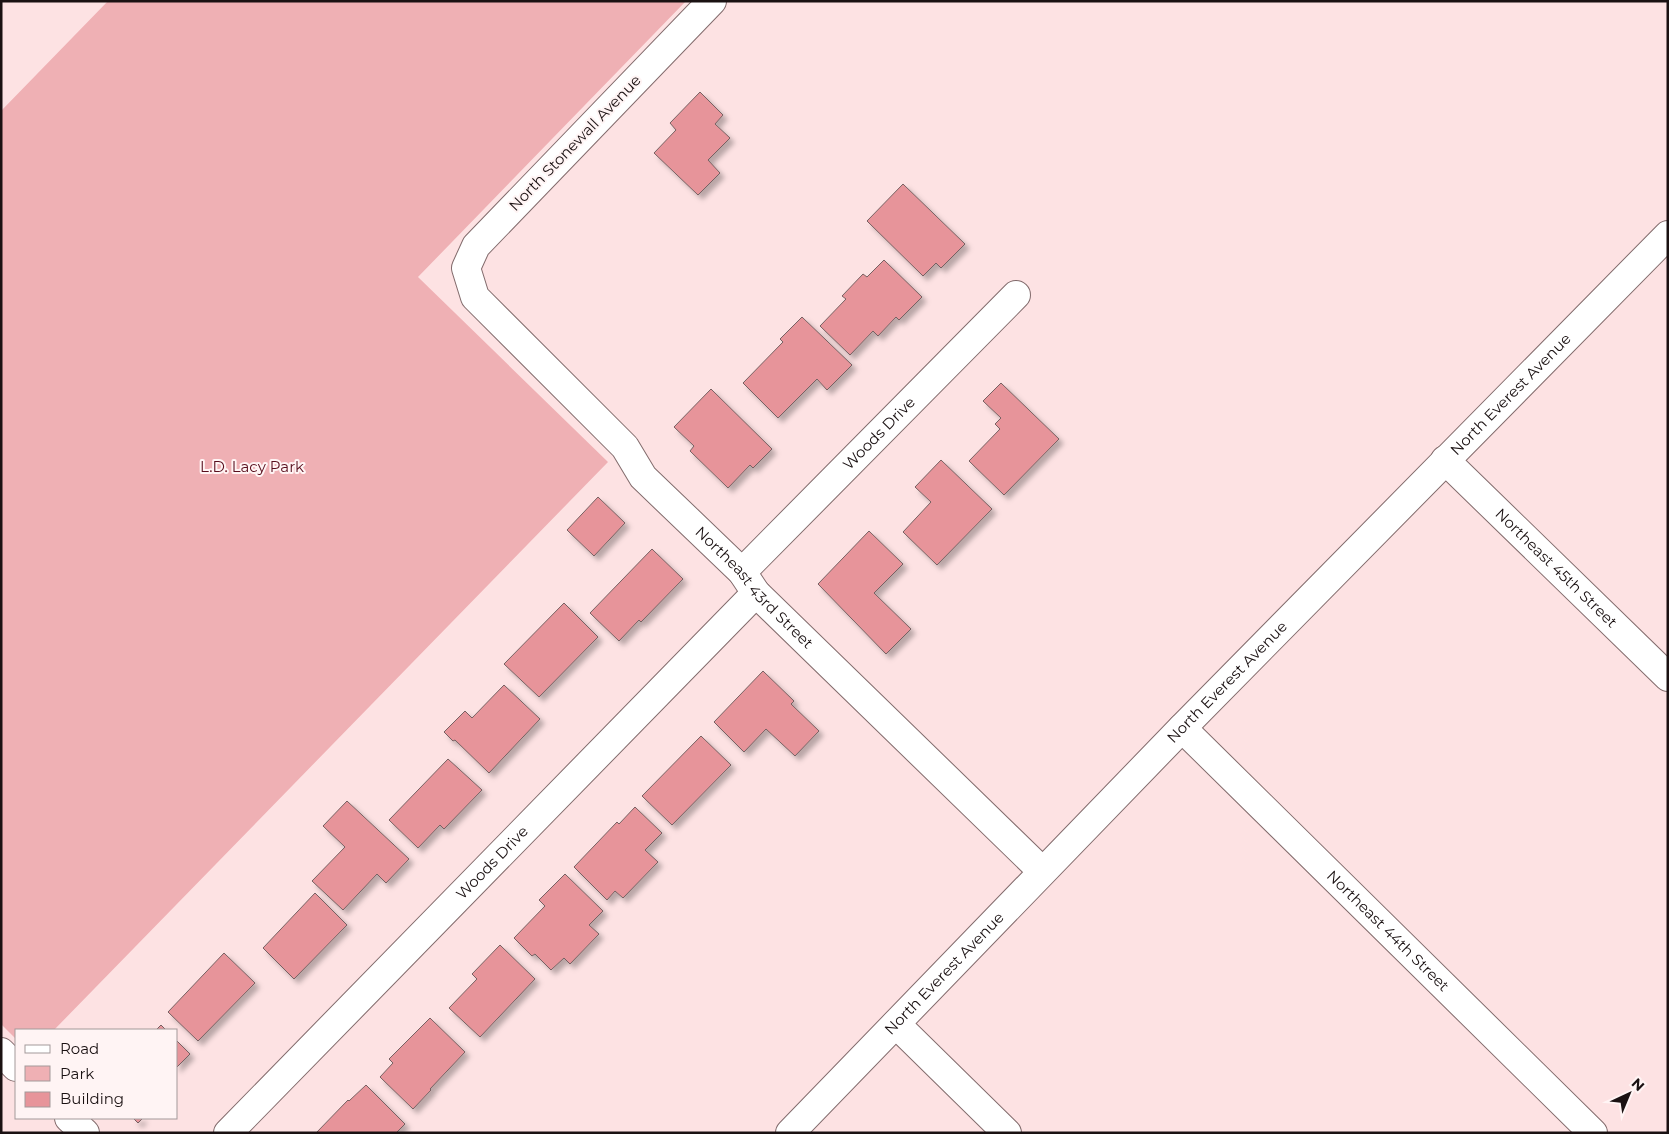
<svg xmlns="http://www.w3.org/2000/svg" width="1669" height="1134" viewBox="0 0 1669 1134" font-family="Montserrat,sans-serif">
<defs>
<filter id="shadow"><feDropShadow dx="4.5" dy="4.5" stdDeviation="2.5" flood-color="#0004"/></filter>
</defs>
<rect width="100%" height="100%" fill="#fde2e3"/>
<path fill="#efb0b4" d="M108,1h578l-268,276 190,185 -554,568h-38v9l-15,-15v-913z"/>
<g fill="#e7949a" stroke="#776162" filter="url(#shadow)">
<path d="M700,92l23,23 -8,9 15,14 -22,22 12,13 -22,22 -44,-42 22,-23 -6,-7z"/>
<path d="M903,184l62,60 -24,24 -5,-5 -13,13 -56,-55z"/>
<path d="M884,260l38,37 -23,23 -3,-3 -18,19 -5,-5 -23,24 -30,-29 26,-27 -4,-3 21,-22 4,3z"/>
<path d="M802,317l50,48 -25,25 -10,-11 -39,39 -35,-35 40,-41 -3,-3z"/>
<path d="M1001,383l58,56 -55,56 -35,-34 31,-32 -5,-5 6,-6 -18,-17z"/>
<path d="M711,389l61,60 -19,19 -3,-3 -22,23 -38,-37 4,-5 -20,-19z"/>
<path d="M941,460l51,49 -55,56 -34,-33 28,-30 -16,-15z"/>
<path d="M598,497l27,26 -31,33 -27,-26z"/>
<path d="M869,531l34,33 -29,29 37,36 -25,25 -68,-70z"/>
<path d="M652,549l31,30 -42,43 -2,-2 -20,21 -29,-28z"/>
<path d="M564,603l34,34 -59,60 -35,-33z"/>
<path d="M763,671l31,30 -3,3 28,27 -24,25 -29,-27 -22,23 -30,-30z"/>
<path d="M504,685l36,34 -51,54 -34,-33 -2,1 -9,-9 21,-21 7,7z"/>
<path d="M701,736l30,29 -59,60 -30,-29z"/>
<path d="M448,759l34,31 -38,39 -4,-4 -22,23 -29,-28z"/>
<path d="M347,801l62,58 -23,24 -9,-9 -34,36 -31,-29 33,-34 -22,-21z"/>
<path d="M635,807l27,26 -17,17 13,12 -35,36 -8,-7 -8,9 -33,-33 43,-45 2,2z"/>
<path d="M565,874l38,37 -14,14 10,9 -29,30 -6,-6 -13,12 -16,-16 -3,2 -18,-18 31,-32 -6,-6z"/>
<path d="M315,893l32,32 -53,54 -31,-31z"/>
<path d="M500,945l35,34 -55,58 -31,-29 28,-29 -5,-5z"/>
<path d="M224,953l31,30 -57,58 -30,-29z"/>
<path d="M430,1018l35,34 -35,37 1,1 -18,19 -33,-32 13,-14 -4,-4z"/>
<path d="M161,1025l5,5h-10z"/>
<path d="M176,1040l14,14 -14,14z"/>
<path d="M366,1085l39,39 -9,9h-80l32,-33 1,1z"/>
<path d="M133,1118h10l-5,5z"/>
</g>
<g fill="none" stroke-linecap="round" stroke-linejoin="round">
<defs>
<g id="minor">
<path id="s1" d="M712,1l-236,245 -10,22 9,29 150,150 18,30 99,95 14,21 286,278"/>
<path id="s2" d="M1445,460l223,217"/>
<path id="s3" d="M742,572l274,-277"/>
<path id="s4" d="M1182,728l411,405"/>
<path d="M896,1024l111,109"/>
<path d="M1,1052l15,15"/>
<path d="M69,1118l16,15"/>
<path id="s5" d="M228,1133l528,-540"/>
<path id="s6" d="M790,1133l392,-405 486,-493"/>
</g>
</defs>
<use href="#minor" stroke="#826b6c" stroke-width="30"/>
<use href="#minor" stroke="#fff" stroke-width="28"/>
</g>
<g text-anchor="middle" stroke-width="4" stroke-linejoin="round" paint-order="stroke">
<g font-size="15" fill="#1a1112" stroke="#fff4f4">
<text transform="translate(575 143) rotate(-46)" y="5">North Stonewall Avenue</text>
<text dy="5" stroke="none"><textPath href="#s6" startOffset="1032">North Everest Avenue</textPath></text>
<text dy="5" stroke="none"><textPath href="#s3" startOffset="195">Woods Drive</textPath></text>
<text dy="5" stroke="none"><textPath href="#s2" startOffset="155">Northeast 45th Street</textPath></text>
<text dy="5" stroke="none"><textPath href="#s1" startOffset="799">Northeast 43rd Street</textPath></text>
<text dy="5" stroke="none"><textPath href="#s6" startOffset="628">North Everest Avenue</textPath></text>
<text dy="5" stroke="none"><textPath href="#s5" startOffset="378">Woods Drive</textPath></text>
<text dy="5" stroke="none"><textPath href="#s4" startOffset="289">Northeast 44th Street</textPath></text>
<text dy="5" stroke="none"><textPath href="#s6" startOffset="222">North Everest Avenue</textPath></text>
</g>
<g font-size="15" fill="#580e1d" stroke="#fff4f4">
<text x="252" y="472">L.D. Lacy Park</text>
</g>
</g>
<rect width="1669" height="1134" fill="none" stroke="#1a1112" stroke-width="5"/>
<rect x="15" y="1029" width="162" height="90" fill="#fff4f4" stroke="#a3999a"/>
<rect x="25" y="1045" width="25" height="8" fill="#ffffff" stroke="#a3999a"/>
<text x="60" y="1054" font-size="15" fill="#1a1112">Road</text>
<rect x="25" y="1066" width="25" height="15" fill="#efb0b4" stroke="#a3999a"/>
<text x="60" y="1079" font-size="15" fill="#1a1112">Park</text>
<rect x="25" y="1092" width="25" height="15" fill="#e7949a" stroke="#a3999a"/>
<text x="60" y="1104" font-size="15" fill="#1a1112">Building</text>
<g transform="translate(1629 1094) rotate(44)" stroke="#fff4f4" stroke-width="4" paint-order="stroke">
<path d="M0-4L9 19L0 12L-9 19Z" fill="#1a1112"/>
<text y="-8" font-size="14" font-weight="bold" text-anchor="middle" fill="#1a1112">N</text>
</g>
</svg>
